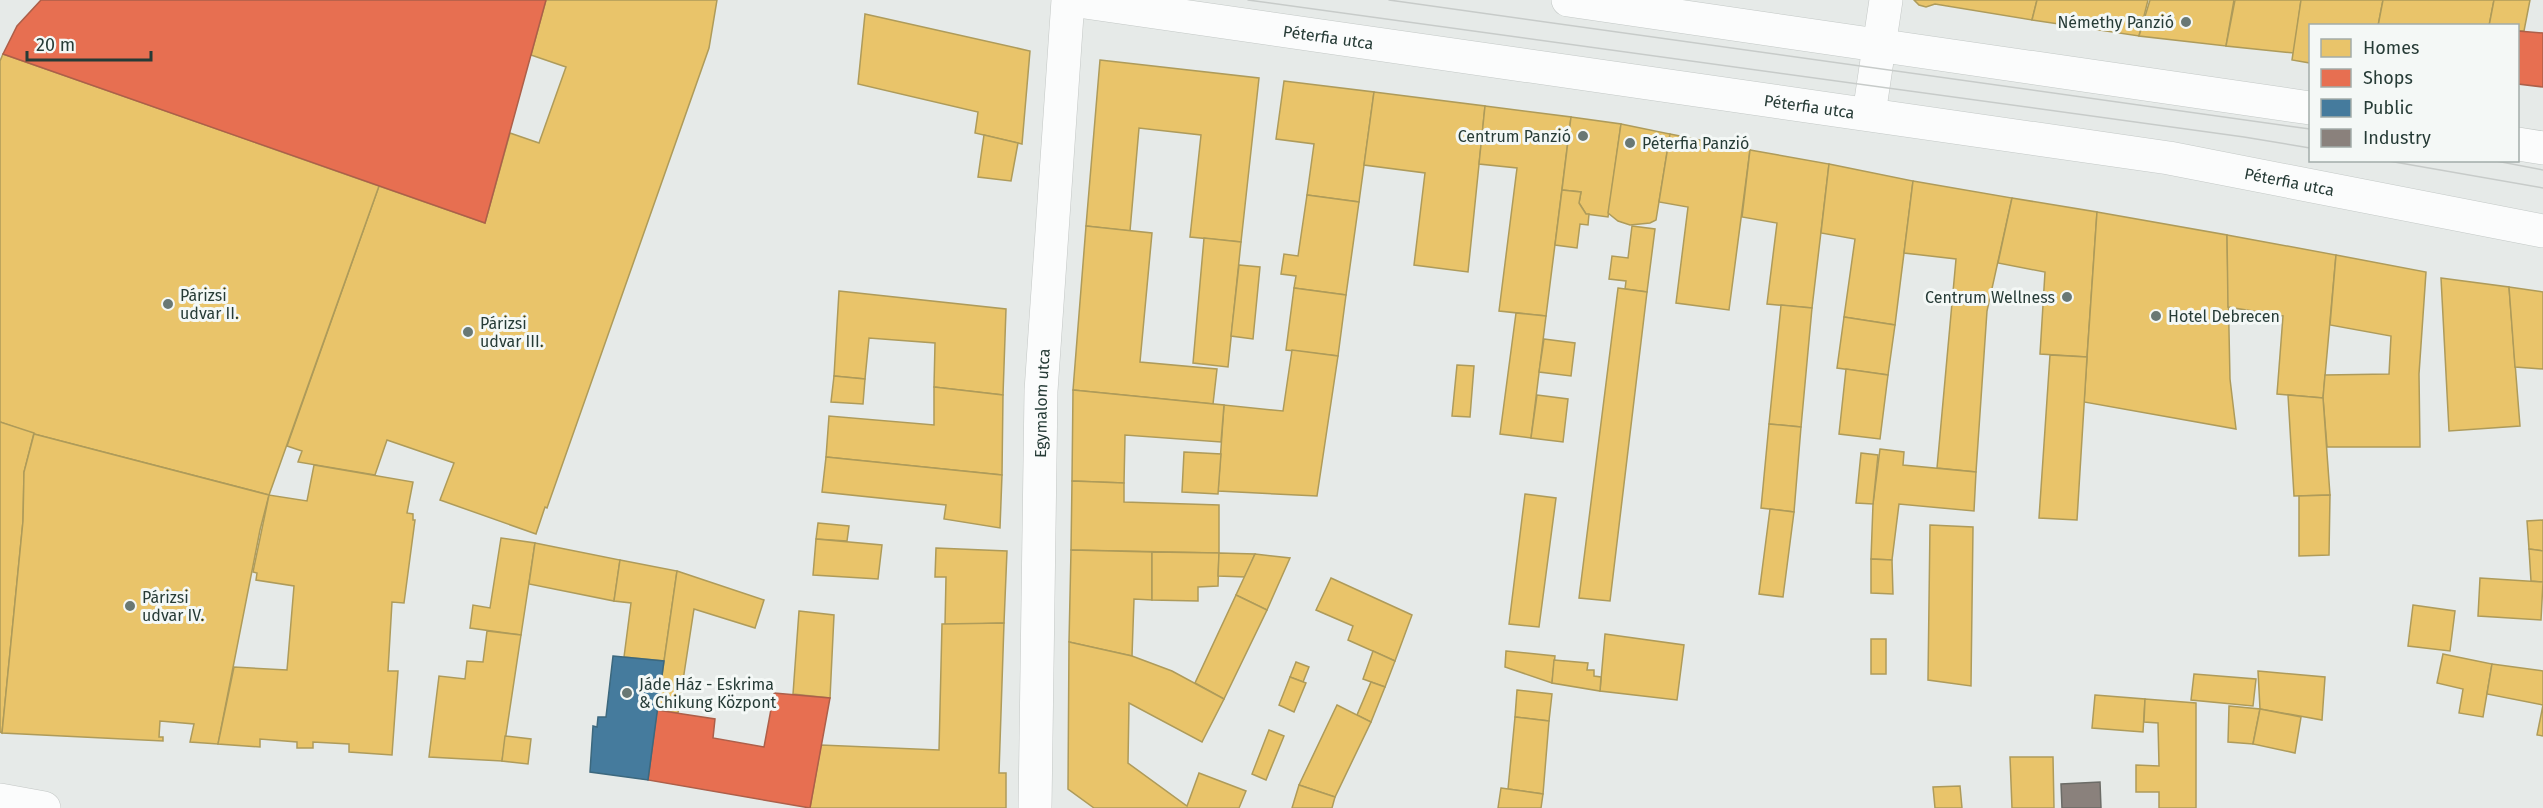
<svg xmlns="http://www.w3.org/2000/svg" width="2543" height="808" viewBox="0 0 2543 808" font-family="'Fira Sans',sans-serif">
<rect width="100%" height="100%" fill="#e6eae8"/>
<g fill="#e9c46a" stroke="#ae9b5a" stroke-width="1.5">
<path d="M546,0h171l-8,48 -162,460 -2,-1 -9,27 -96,-34 14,-37 -67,-23 -12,35 -77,-13 4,-11 -15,-5 92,-260 106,37 25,-90 29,10 27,-76 -35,-12z"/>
<path d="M1914,0h123l-5,20 -97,-16 -9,3 -7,-2z"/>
<path d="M2037,0h111l-9,36 -107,-16z"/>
<path d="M2150,0h84l-8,46 -87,-10z"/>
<path d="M2235,0h66l-7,53 -68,-7z"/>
<path d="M2301,0h82l-5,26h-68v37l-18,-3z"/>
<path d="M2383,0h111l-5,26h-111z"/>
<path d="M2494,0h36l-6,31h-6v-5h-29z"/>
<path d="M865,14l165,37 -8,93 -47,-11 3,-21 -120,-28z"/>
<path d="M3,54l376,132 -110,309 -235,-61 -34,-12v-361z"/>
<path d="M1100,60l159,18 -18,164 -51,-5 11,-102 -62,-7 -9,103 -44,-5z"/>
<path d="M1284,81l90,11 -15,110 -52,-7 7,-51 -38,-5z"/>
<path d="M1374,92l111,14 -17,166 -54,-7 11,-92 -61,-8z"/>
<path d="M1485,106l86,11 -25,199 -47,-5 18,-143 -38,-4z"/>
<path d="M1571,117l50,7 -13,93 -22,-3 -7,-11 2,-11 -19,-2z"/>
<path d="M1621,124l49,10 -14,86 -6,3 -20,2 -12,-4 -10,-8z"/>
<path d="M1670,134l80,16 -21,160 -53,-7 12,-96 -29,-5z"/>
<path d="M984,135l34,8 -7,38 -33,-4z"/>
<path d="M1750,150l79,14 -17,144 -45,-4 10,-81 -35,-6z"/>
<path d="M1829,164l84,17 -18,144 -51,-8 11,-78 -34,-6z"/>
<path d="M1913,181l99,17 -25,113 -11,161 -39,-4 19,-209 -52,-6z"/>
<path d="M1562,190l19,2 -2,11 7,11h3l-1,11 -8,-1 -3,24 -22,-3z"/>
<path d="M1307,195l52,7 -13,93 -52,-7 2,-12 -15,-2 3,-20 14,2z"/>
<path d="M2012,198l85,14 -10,145 -47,-3 5,-82 -47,-9z"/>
<path d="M2097,212l130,23 3,144 6,50 -152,-27z"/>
<path d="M1086,226l66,7 -12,129 77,7 -4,35 -140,-14z"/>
<path d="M1632,226l23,3 -8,63 -22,-3 1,-8 -17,-2 3,-23 16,2z"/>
<path d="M2227,235l109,20 -13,143 -46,-4 6,-78 -55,-9z"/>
<path d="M1204,238l37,4 -13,125 -35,-4z"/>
<path d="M2336,255l90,17 -7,102 1,73h-93l-4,-49 2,-23 64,-1 2,-38 -61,-11z"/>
<path d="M1239,265l21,2 -7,72 -22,-3z"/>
<path d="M2441,278l68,9 11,139 -71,5z"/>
<path d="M2509,287l34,5v77l-28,-2z"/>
<path d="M1294,288l52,7 -8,61 -52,-6z"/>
<path d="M1618,288l29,4 -37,309 -31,-3z"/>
<path d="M839,291l167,18 -3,86 -69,-8 1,-44 -66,-5 -4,41 -31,-3z"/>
<path d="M1781,305l31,3 -11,119 -32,-3z"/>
<path d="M1516,313l30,3 -15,122 -31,-4z"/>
<path d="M1844,317l51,8 -7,50 -51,-7z"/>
<path d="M1544,339l31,4 -4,33 -32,-4z"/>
<path d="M1292,350l46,6 -21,140 -99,-5 6,-86 59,6z"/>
<path d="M2050,355l37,2 -10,163 -38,-2z"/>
<path d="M1457,365l17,1 -4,51 -18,-1z"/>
<path d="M1846,369l42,6 -8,64 -41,-5z"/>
<path d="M834,376l31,3 -2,25 -32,-2z"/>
<path d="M934,387l69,8 -1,80 -176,-18 3,-41 105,9z"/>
<path d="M1073,390l151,15 -3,37 -96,-7 -1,48 -52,-2z"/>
<path d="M1537,395l31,4 -5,43 -32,-4z"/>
<path d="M2288,395l35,3 7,97 -36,1z"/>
<path d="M0,422l34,11 -10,39 -1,49 -21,212 -2,-1z"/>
<path d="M1769,424l32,3 -7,85 -33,-4z"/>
<path d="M34,434l235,61 -9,35 -42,214 -28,-2 4,-18 -34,-3 -1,16h4v4l-161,-8 21,-212 1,-49z"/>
<path d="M1880,449l24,3 -1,13 73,7 -2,39 -75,-7 -7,56 -21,-1 2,-55z"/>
<path d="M1184,452l37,2 -3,40 -36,-2z"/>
<path d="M1861,453l17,2 -5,49 -17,-1z"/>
<path d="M826,457l176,18 -2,53 -56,-9 2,-14 -124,-13z"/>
<path d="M314,465l99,17 -6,31 6,1v6h2l-11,83 -12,-1 -4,69h10l-6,84 -43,-3v-8l-36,-2v6h-16v-6l-37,-3v8l-42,-3 16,-77 53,3 7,-84 -38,-6 1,-7 -4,-1 16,-77 38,6z"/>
<path d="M1072,481l52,2v19l95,3v48l-148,-3z"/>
<path d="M1525,494l31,4 -17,129 -30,-3z"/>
<path d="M2330,495l-1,60 -30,1v-60z"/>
<path d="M1770,509l24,3 -11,85 -24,-3z"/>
<path d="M2543,520v31l-14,-2 -2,-28z"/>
<path d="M818,523l31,3 -2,15 -31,-2z"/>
<path d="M1930,525l43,2 -2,159 -43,-6z"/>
<path d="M501,538l34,5 -14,92 -51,-7 3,-23 17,3z"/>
<path d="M816,539l66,6 -4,34 -65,-4z"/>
<path d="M535,543l85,17 -6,41 -85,-17z"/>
<path d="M936,548l71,3 -3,72 -59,2 1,-48h-11z"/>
<path d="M2529,549l14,2v31l-12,-1z"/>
<path d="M1071,550l81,2v48l-18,-1 -2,57 -63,-14z"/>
<path d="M1152,552l67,1 -1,33 -20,1v14l-46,-1z"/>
<path d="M1219,553l36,1 -10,23 -27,-1z"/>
<path d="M1255,554l35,4 -23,52 -31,-15z"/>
<path d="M1871,559l21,1 1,34 -22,-1z"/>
<path d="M620,560l57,11 -13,90 -40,-4 7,-54 -17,-2z"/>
<path d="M677,571l87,29 -9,28 -61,-19 -16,104 -21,-3z"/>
<path d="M1331,578l81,37 -17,46 -47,-21 5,-14 -37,-16z"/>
<path d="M2480,578l63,4 -2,38 -63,-4z"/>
<path d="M1236,595l31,15 -43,89 -29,-16z"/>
<path d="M2413,605l42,6 -5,40 -42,-5z"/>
<path d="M799,611l35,4 -4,83 -37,-4z"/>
<path d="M1004,623l-5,150h7v35h-196l11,-63 118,5 3,-126z"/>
<path d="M487,631l34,4 -19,126 -73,-4 10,-81 26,3 2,-18 16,1z"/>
<path d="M1605,634l79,11 -7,55 -77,-9z"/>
<rect x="1871" y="639" width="15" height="35"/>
<path d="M1069,642l63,14 40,15 52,28 -22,43 -73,-39 -1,60 59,43 12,-33 47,18 -7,17h-145l-26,-19z"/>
<path d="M1373,651l22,10 -10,26 -22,-8z"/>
<path d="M1506,651l49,5 -3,27 -47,-16z"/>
<path d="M2443,654l49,10 -9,53 -24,-4 4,-24 -26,-6z"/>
<path d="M1554,660l34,3 -1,7h7v6l7,1 -1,14 -48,-8z"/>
<path d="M1296,662l13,5 -6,15 -13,-5z"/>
<path d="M2492,664l51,7v34l-56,-11z"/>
<path d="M2258,671l67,6 -3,43 -62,-11z"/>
<path d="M2194,674l62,5 -3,27 -62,-6z"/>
<path d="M1290,677l16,6 -12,29 -15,-7z"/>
<path d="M1371,682l14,5 -14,35 -14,-7z"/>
<path d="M1517,690l35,4 -3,27 -34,-4z"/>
<path d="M2095,695l50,4 -2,33 -51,-4z"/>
<path d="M2145,699l51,4v105h-37v-16h-23v-27l23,1 -1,-43 -14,-1z"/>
<path d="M1337,705l34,17 -36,75 -36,-12z"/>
<path d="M2543,705v31l-6,-1z"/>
<path d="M2229,706l31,3 -7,35 -25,-2z"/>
<path d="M2260,709l41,8 -6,36 -42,-9z"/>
<path d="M1515,717l34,4 -6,73 -35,-5z"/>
<path d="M1269,730l15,6 -18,44 -14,-6z"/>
<path d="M505,736l26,3 -3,25 -26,-3z"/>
<path d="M2010,757h43l1,51h-42z"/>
<path d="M1299,785l36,12 -3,11h-40z"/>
<path d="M1960,786l2,22h-27l-2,-21z"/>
<path d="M1501,788l42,6 -2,14h-43z"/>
</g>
<g fill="#e76f51" stroke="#ad5f49" stroke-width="1.5">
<path d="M41,0h505l-61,223 -482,-169 14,-28z"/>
<path d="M2518,31l25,2v54l-25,-3z"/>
<path d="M774,693l56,5 -20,110 -162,-28 9,-70 58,9 -2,19 51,9z"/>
</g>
<path fill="#457b9d" stroke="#3c687e" stroke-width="1.5" d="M613,656l51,5 -16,119 -58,-8 3,-46 4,1 1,-10h8z"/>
<path fill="#8a817c" stroke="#6c6c67" stroke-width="1.5" d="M2100,782l1,26h-39l-1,-24z"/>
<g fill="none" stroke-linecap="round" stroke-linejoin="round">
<defs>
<g id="street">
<path d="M1869,114l17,-114"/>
<path d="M0,800l44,8"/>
<path id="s1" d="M1035,808l6,-417 27,-391"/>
</g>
<g id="secondary">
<path id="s2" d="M1071,0l1098,158 374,73"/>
<path d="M1568,0l742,108"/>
<path d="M2518,144l25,4"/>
</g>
</defs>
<use href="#street" stroke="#c3c7c5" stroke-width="34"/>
<use href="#secondary" stroke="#c3c8c6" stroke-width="34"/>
<use href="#street" stroke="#fbfcfc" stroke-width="33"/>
<use href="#secondary" stroke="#fbfcfc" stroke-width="33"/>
<g stroke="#c7cbc9" stroke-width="1.5">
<path d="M1248,0l996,137 66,11"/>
<path d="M1389,0l921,129"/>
<path d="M2383,160l160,28"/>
<path d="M2491,160l52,10"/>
</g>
</g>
<g fill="#697874" stroke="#f4f8f6" stroke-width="2">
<circle cx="2186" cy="22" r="6"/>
<circle cx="1583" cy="136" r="6"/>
<circle cx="1630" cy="143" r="6"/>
<circle cx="2067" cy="297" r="6"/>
<circle cx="168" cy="304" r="6"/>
<circle cx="2156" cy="316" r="6"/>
<circle cx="468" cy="332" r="6"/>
<circle cx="130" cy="606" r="6"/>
<circle cx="627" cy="693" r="6"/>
</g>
<g text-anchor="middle" stroke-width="6" stroke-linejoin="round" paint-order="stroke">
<g font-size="16" fill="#263b36" stroke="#f4f8f6" text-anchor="start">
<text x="2174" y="28" text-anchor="end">Némethy Panzió</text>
<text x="1571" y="142" text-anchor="end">Centrum Panzió</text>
<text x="1642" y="149">Péterfia Panzió</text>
<text x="180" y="301">Párizsi<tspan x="180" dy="18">udvar II.</tspan></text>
<text x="2055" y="303" text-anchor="end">Centrum Wellness</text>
<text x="2168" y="322">Hotel Debrecen</text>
<text x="480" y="329">Párizsi<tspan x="480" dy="18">udvar III.</tspan></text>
<text x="142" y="603">Párizsi<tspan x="142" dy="18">udvar IV.</tspan></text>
<text x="639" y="690">Jáde Ház - Eskrima<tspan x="639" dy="18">&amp; Chikung Központ</tspan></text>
</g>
<g font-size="16" fill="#263b36" stroke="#f4f8f6">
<text dy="6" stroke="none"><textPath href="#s2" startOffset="260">Péterfia utca</textPath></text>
<text dy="6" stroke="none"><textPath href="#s2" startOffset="746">Péterfia utca</textPath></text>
<text dy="6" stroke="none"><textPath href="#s2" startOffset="1232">Péterfia utca</textPath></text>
<text dy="6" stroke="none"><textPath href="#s1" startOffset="405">Egymalom utca</textPath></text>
</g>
</g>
<rect x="2309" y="24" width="210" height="138" fill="#f4f8f6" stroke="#a2aca9" stroke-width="1.5"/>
<rect x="2321" y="39" width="30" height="18" fill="#e9c46a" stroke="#a2aca9" stroke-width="1.5"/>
<text x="2363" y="54" font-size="18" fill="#263b36">Homes</text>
<rect x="2321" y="69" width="30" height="18" fill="#e76f51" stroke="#a2aca9" stroke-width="1.5"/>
<text x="2363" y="84" font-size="18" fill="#263b36">Shops</text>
<rect x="2321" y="99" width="30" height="18" fill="#457b9d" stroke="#a2aca9" stroke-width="1.5"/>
<text x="2363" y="114" font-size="18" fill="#263b36">Public</text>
<rect x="2321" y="129" width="30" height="18" fill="#8a817c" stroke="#a2aca9" stroke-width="1.5"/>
<text x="2363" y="144" font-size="18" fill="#263b36">Industry</text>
<path d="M27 51v9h124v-9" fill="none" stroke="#263b36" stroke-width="3"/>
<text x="36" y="51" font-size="18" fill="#263b36" stroke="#f4f8f6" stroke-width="4.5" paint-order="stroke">20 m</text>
</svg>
